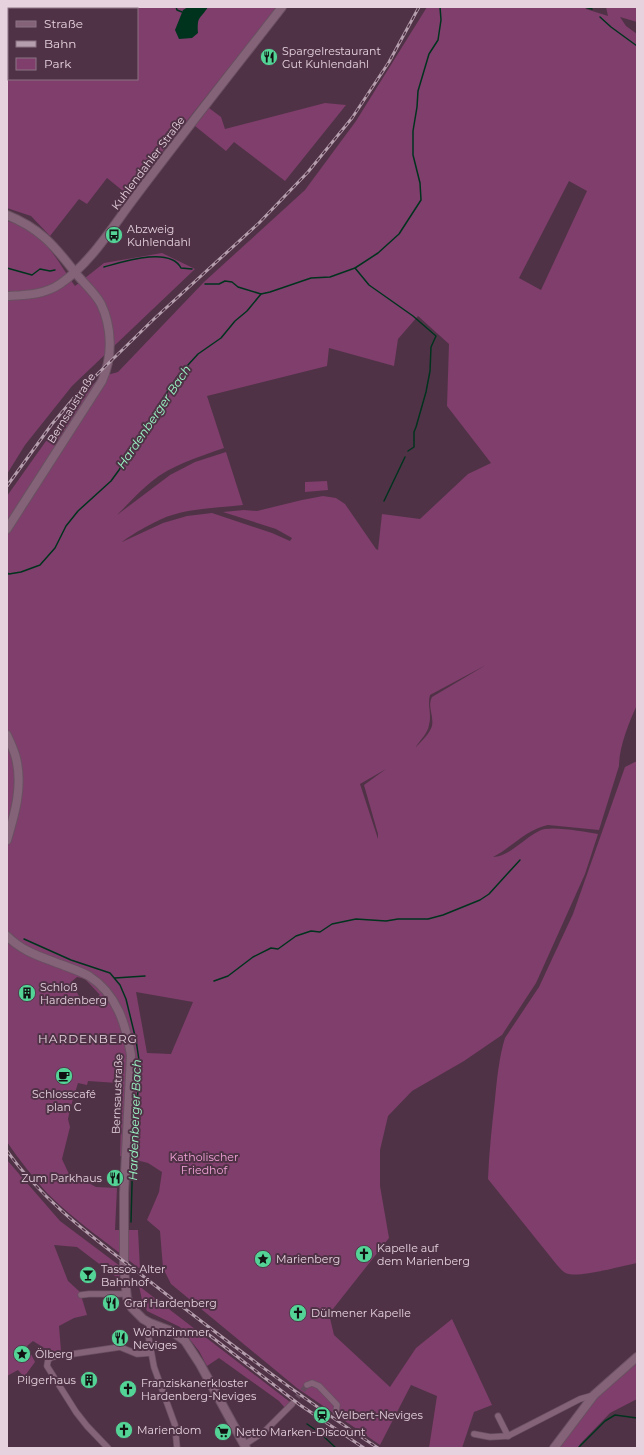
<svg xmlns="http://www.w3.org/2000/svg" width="644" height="1455" viewBox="0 0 644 1455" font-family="Montserrat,sans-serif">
<rect width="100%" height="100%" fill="#503246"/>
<g fill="#7f3e6c" fill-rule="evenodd">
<path d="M7,7h270l-149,188 -21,-17 -20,26 -8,-5 -29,37 -19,-20 -24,-8zM9,9h128v70h-128z"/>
<path d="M427,7h158l1,2 22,7 -2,-9h31v15l-17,-5 6,9 11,8v671c-8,17 -18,42 -18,61l-20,64 -51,-5c-21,4 -36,22 -55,32 17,-1 30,-18 46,-26 11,-6 45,1 59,3l-13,40 -49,109 -34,52 -38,26 -52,30 -24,25 -8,34v36l9,52 -60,76 5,21 56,52 26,-39 36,-29 40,86 -18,7 -12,36h-33l8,-52 -26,-11 -31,60 -83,-57 -126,-104 -8,-16 -3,-37 -13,-11 12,-28 3,-20 -14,-9 -28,-7 2,-69 -5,-1v-3l-29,-2 -1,4 -9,-2 -8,26 -2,10 2,8 -8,32 6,13 28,15 21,1 -2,42h23l2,39c-31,-25 -65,-48 -93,-76 -14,-16 -28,-33 -40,-51v-646l56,-79 37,-40 18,-5 86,-90 101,-92 51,-69zM569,181l18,10 -46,99 -22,-12zM418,316l31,28 -2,62 44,57 -23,11 -48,45 -38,-5 -4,36 -2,-1 -31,-45 -9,-6 -13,-2 -21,4 -45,11 -13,-1 -21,2 53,17 16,9 -2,3 -18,-8 -60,-20 -25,3 -24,7 -41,19c10,-8 35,-22 47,-26 23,-8 49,-8 74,-11l-17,-53 -31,10 -25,13 -53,40c11,-11 22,-23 34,-33 20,-17 48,-25 73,-34l-17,-52 120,-30 2,-18 65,18 4,-27zM486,665l-54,32c-5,10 2,18 0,29 -2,7 -11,16 -16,21 4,-7 12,-14 13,-22 3,-11 -2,-20 1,-30zM386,769l-22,16 14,49v5l-18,-55zM77,977l8,2 15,16 -16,10 -13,-23zM136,992l57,10 -22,52 -24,-1z"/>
<path d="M325,103l21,2 -61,76 -51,-39 -8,9 -31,-25 14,-18 12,9 4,12z"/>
<path d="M7,221c7,2 14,4 20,8 20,10 35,39 48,57l29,-23 58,-10 33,16 -123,117 -47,59 -18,29z"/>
<path d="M327,481l1,9 -23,2v-10z"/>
<path d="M637,761v502c-14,3 -56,14 -68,11 -6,-1 -8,-5 -12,-9l-69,-86c1,-27 4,-54 7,-80 2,-20 4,-42 10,-61l34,-51 34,-73 52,-147z"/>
<path d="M7,1160l53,61 60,45 -1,13 -42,-32 -23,-2 14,36 12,11 7,23 -13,3 -15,8 2,25c-12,2 -18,-4 -28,-10l-6,5 8,16 -11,15 -6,-7 -11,6z"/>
<path d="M139,1286l151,116 -5,6 -6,-7 -60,-43 -12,8 -8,-15 -19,-24 -33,-16 -5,-11z"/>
<path d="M637,1359v40l-27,14 -30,31 -2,4h-22l34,-44z"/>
</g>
<path fill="#00331e" d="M188,7h20c-8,13 -11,8 -10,26l-6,5 -13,1 -4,-9 8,-20z"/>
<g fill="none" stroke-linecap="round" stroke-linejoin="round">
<g stroke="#00331e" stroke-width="1.5">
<path d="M176,7l1,3 5,2"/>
<path d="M585,7l7,2"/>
<path d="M600,17l11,10 26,19"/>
<path d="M104,267c18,-5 66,-21 77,1l11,1"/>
<path d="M7,268l25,7 8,-6 10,2 5,-1"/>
<path d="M355,268l14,17 44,31 23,20 -5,11 -1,24 -4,21 -10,35 -2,5v15l-6,4"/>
<path d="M205,284h14l6,-3 7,1 6,5 23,7"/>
<path d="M384,501l21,-44"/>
<path d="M7,573l2,1 12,-2 19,-7 15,-17 11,-22 12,-15 33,-30 8,-11 31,-48 8,-16 19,-29 21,-23 23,-16 14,-17 12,-10 14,-17 9,-2 41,-14 19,-1 25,-9 23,-15 21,-19 22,-34 -1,-17 -7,-28v-24l4,-24 1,-16 11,-37 9,-14 3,-20 -1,-13"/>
<path d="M24,939l47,21 39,13 10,12 6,14 10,41 3,20v20l-6,67 -2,75"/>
<path d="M115,978l30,-2"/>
<path d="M214,981l14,-5 25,-19 18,-9 7,1 18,-13 15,-5 9,1 12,-8 24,-5 30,2 12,-2h30l15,-4 37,-15 9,-6 31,-34"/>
<path d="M307,1424l13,9 16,15"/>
<path d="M578,1448l27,-27 10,-6 22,3"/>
</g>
<path stroke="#664a5d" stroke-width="5.5" stroke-dasharray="5.5 3" stroke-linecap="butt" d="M292,1404l15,-19"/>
<defs>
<g id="street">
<path d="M81,1295l8,-1h37"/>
<path d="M150,1323l-2,11 6,33 21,58 2,23"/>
<path d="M307,1385l5,-2 7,3 18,19 -1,7"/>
<path d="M498,1416l10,20 72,-37 14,-4"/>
<path d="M474,1434l16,3 18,-1"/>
<path d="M244,1445l21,-14 27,-27"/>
<path d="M108,1448l-21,-22 -11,-14 -29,-46 1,-6 4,-3 68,-10 17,7 14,-1"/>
</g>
<g id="secondary">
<path d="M7,215c32,13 46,29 67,56 8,11 20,20 27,33 11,23 12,53 1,77l-95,148"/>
<path d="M7,296c18,-1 37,-1 53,-12 32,-22 52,-57 75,-87 48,-64 98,-127 147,-190"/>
<path d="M7,735c3,7 7,15 9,23 7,28 -1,55 -9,82"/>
<path d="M7,936c13,13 28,19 45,25 12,5 26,9 37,15 28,18 37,49 42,79l-7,138v77l3,28 5,10 11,11 7,4 21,8 14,10 15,23 46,84"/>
<path d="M554,1448l40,-53 43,-38"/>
</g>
</defs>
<use href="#street" stroke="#6a5061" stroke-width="7"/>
<use href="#secondary" stroke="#6a5061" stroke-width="10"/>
<use href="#street" stroke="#846379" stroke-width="5.5"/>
<use href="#secondary" stroke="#846379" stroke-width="8"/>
<defs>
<g id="rail">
<path d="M7,486l45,-62 27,-32 76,-74 104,-95 49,-51 44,-54 37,-56 30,-55"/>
<path d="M7,1151c37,52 91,90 141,129 74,58 150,116 230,168"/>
<path d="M204,1331l96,74 64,43"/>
</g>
</defs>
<use href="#rail" stroke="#b59ead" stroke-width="3"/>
<use href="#rail" stroke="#503246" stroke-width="1.5" stroke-dasharray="4.5" stroke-linecap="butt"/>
</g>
<defs>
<symbol id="restaurant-disc" viewBox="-11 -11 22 22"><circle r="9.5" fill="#53d396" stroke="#503246"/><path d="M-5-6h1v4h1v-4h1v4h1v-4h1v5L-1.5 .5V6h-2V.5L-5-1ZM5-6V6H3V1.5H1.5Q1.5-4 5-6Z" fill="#111"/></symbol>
<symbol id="bus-disc" viewBox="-11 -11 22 22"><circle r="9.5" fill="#53d396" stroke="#503246"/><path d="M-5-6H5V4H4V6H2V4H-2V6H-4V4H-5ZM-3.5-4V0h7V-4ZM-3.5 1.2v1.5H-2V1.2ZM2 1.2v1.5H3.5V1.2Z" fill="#111"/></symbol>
<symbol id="building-disc" viewBox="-11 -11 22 22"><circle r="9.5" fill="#53d396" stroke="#503246"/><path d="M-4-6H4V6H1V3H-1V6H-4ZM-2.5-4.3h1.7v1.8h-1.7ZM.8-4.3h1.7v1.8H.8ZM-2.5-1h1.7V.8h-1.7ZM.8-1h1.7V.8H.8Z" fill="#111"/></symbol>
<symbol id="cafe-disc" viewBox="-11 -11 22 22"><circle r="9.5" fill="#53d396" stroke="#503246"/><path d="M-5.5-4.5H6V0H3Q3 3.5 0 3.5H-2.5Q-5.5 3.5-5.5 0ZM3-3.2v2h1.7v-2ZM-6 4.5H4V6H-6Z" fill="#111"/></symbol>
<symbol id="church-disc" viewBox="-11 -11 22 22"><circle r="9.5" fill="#53d396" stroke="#503246"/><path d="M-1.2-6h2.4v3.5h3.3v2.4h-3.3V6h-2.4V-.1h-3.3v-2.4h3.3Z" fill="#111"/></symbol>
<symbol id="sight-disc" viewBox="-11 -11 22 22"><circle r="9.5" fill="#53d396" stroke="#503246"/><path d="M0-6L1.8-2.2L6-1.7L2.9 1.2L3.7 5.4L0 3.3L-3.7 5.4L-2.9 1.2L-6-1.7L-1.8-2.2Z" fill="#111"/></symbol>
<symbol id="bar-disc" viewBox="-11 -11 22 22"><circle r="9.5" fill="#53d396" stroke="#503246"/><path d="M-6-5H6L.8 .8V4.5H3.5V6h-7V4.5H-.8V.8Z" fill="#111"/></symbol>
<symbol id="station-disc" viewBox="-11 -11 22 22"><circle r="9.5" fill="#53d396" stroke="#503246"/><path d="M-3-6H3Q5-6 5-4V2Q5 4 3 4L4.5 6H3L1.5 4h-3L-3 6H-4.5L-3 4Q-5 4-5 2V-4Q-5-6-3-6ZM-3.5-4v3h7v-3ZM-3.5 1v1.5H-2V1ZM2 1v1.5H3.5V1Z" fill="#111"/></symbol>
<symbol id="supermarket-disc" viewBox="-11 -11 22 22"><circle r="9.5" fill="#53d396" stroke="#503246"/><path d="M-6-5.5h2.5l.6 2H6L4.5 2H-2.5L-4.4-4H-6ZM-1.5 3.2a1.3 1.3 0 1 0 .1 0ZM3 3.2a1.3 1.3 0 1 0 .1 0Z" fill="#111"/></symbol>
</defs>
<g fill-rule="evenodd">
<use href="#restaurant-disc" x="259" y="47" width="20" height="20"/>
<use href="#bus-disc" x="104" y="225" width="20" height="20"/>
<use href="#building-disc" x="17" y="983" width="20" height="20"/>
<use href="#cafe-disc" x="54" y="1066" width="20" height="20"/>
<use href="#restaurant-disc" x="105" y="1168" width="20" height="20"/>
<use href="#church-disc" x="354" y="1244" width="20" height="20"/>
<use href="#sight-disc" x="253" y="1249" width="20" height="20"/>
<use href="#bar-disc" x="78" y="1265" width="20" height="20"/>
<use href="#restaurant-disc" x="101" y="1293" width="20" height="20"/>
<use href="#church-disc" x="288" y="1303" width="20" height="20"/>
<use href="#restaurant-disc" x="110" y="1328" width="20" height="20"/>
<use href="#sight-disc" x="12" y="1344" width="20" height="20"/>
<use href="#building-disc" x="79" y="1370" width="20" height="20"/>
<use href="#church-disc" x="118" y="1379" width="20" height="20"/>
<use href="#station-disc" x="312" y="1405" width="20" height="20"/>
<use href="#church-disc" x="114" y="1420" width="20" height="20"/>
<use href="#supermarket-disc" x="213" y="1422" width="20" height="20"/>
</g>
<g text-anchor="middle" stroke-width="4" stroke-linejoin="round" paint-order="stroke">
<g font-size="11" fill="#e5d2de" stroke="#503246" text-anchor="start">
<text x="282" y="55">Spargelrestaurant<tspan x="282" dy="13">Gut Kuhlendahl</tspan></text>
<text x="127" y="233">Abzweig<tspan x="127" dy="13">Kuhlendahl</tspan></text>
<text x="40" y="991">Schloß<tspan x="40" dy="13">Hardenberg</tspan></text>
<text x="64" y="1098" text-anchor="middle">Schlosscafé<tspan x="64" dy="13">plan C</tspan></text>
<text x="102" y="1182" text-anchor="end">Zum Parkhaus</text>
<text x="377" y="1252">Kapelle auf<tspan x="377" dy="13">dem Marienberg</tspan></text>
<text x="276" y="1263">Marienberg</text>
<text x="101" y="1273">Tassos Alter<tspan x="101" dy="13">Bahnhof</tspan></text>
<text x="124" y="1307">Graf Hardenberg</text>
<text x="311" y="1317">Dülmener Kapelle</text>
<text x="133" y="1336">Wohnzimmer<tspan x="133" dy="13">Neviges</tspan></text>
<text x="35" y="1358">Ölberg</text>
<text x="76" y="1384" text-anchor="end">Pilgerhaus</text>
<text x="141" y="1387">Franziskanerkloster<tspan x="141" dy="13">Hardenberg-Neviges</tspan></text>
<text x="335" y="1419">Velbert-Neviges</text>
<text x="137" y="1434">Mariendom</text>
<text x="236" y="1436">Netto Marken-Discount</text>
</g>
<g font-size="11" fill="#e5d2de" stroke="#503246">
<text transform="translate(148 163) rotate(-53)" y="4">Kuhlendahler Straße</text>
<text transform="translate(71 408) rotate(-58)" y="4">Bernsaustraße</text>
<text transform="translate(117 1094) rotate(-88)" y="4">Bernsaustraße</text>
</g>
<g font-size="11" fill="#f4a4da" stroke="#503246">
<text x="204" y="1161">Katholischer<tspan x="204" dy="13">Friedhof</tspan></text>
</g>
<g font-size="12" font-style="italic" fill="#9bfcc9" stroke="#503246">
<text transform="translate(154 417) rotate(-56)" y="4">Hardenberger Bach</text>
<text transform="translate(135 1120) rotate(-88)" y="4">Hardenberger Bach</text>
</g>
<g font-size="12" letter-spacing="1" fill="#e5d2de" stroke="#503246">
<text x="88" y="1043">HARDENBERG</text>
</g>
</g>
<rect width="644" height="1455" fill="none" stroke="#e5d2de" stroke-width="16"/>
<rect x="8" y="8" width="130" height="72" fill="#503246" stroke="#8c7283"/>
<rect x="16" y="21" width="20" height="6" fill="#846379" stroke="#8c7283"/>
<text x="44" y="28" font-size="12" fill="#e5d2de">Straße</text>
<rect x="16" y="41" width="20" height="6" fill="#b59ead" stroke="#8c7283"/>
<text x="44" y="48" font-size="12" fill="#e5d2de">Bahn</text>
<rect x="16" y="58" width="20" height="12" fill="#7f3e6c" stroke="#8c7283"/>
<text x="44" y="68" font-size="12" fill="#e5d2de">Park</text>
</svg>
